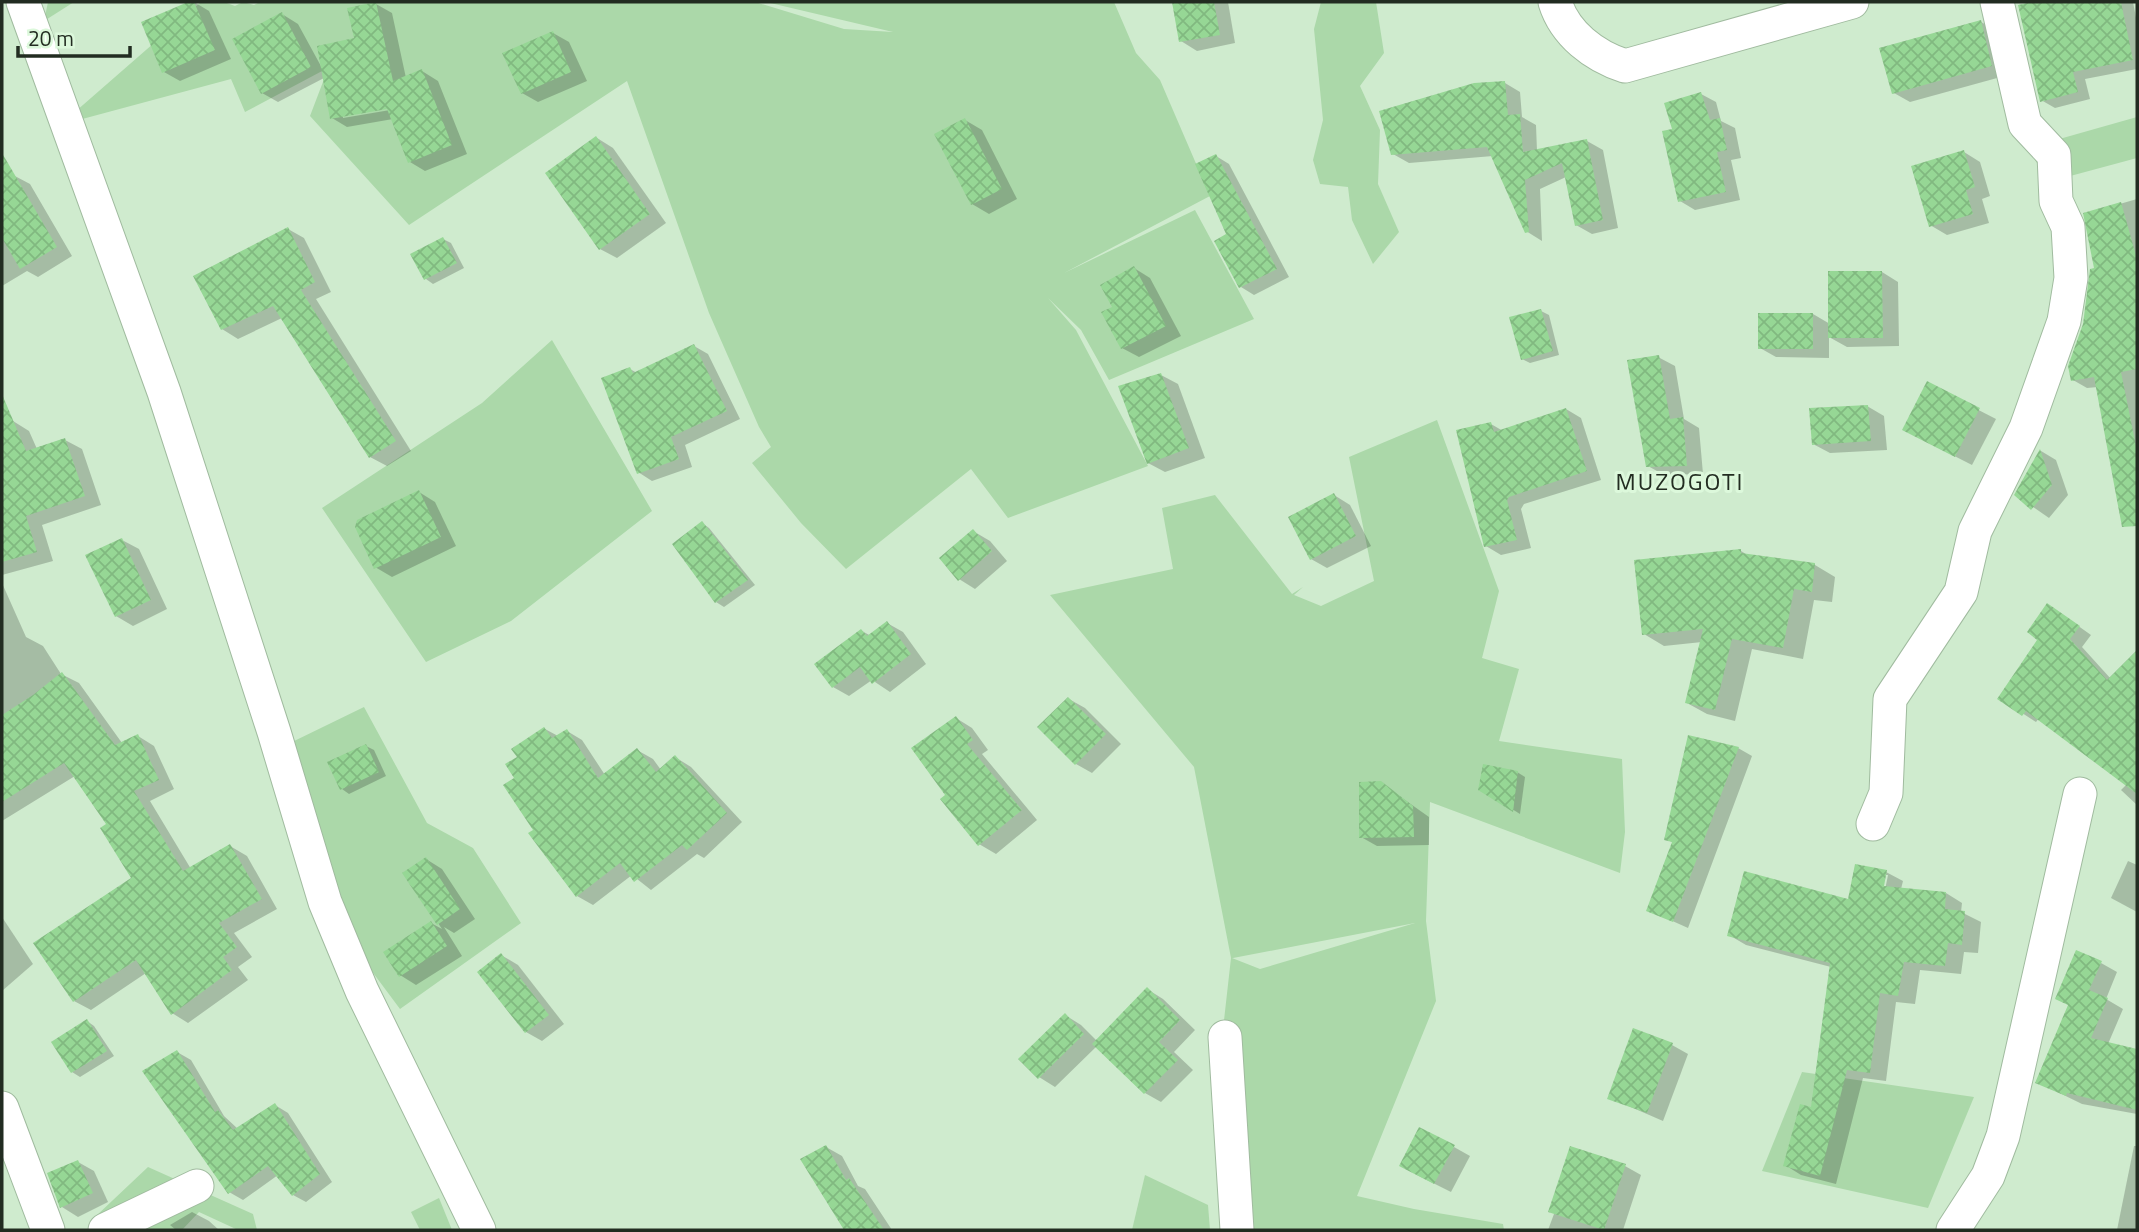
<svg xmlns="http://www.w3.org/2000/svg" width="2139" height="1232" viewBox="0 0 2139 1232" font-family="'Titillium Web',sans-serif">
<defs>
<pattern id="building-cross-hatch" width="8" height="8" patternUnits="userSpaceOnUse" patternTransform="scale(1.75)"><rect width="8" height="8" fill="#96d795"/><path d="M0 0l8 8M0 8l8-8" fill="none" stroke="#81b980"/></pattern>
</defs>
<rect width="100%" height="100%" fill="#cfebce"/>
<g fill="#abd8a9" fill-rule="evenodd">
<path d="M48,2h26l-30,19z"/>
<path d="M201,2h23l11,4 8,-4 11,3 6,-3h495l89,27 49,3 -127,-30h348l22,51 24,27 50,116 -146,77 131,-63 59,109 -145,61 -28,-50 -33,-32 28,32 72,136 -140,52 -37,-49 -125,100 -45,-46 -49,-60 19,-16 -12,-20 -50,-114 -82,-232 -218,144 -99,-109 16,-42 -2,-4 -79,42 -14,-33 -171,46z"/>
<path d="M1321,2h55l8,51 -24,33 20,44 -2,54 21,48 -26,32 -21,-44 -4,-33 -28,-3 -7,-24 10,-40 -9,-91z"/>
<path d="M2137,117v41l-89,24 -20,-34z"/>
<path d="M552,340l100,171 -141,110 -85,41 -104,-154 160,-105z"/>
<path d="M1437,420l62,171 -17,67 37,11 -20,72 123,18 3,73 -5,41 -190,-71 -4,119 10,80 -79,195 57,13 89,15 1,6h-275l-9,-174 11,-98 -37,-191 -144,-172 123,-26 -11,-61 53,-13 77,99 11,-7 -9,8 27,11 53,-25 -25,-124zM1415,923l-155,46 -28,-11h1z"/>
<path d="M364,707l63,116 46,25 48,75 -121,86 -61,-82 -51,-183z"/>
<path d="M1802,1072l172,25 -46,111 -166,-37z"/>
<path d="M148,1167l105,47 4,16h-19l-39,-18 -17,18h-57l-30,-13z"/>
<path d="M1145,1175l63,30 2,25h-78z"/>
<path d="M439,1198l13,32h-32l-9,-18z"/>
</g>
<g fill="#0003" fill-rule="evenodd">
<path d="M194,2l15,9 22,48 -51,22 -16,-9 -21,-49z"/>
<path d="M1173,2h55l7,41 -38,8 -16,-10z"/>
<path d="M2039,2h94l4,21v46l-52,10 5,20 -35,9 -14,-8 -21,-93z"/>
<path d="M376,4l16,9 14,65 16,-7 16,10 29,73 -42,17 -15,-9 -17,-43 -46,8 -15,-9 -8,-40 -46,24 -16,-9 20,-79 16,10 24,44 34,-29zM395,106l1,3 -53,9v-3z"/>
<path d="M1981,22l16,9 11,44 -98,27 -16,-9z"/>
<path d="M553,33l16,9 18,39 -49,21 -16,-9z"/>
<path d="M1505,83l15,9 2,25 14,8 1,26 50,-10 16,9 15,78 -26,6 -16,-9 -10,-48 -26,12 2,52 -16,-10 -33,-75 -84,7 -16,-9z"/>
<path d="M1701,94l15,8 5,19 14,7 6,30 -10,2 9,40 -45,10 -15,-9 -6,-71z"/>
<path d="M965,120l17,10 35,69 -28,15 -17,-10z"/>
<path d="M597,138l16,10 53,75 -49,35 -17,-9z"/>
<path d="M1964,152l16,10 10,34 -8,3 7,24 -42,12 -17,-10z"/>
<path d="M1216,156l13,8 60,113 -35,18 -13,-8 -13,-52z"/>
<path d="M13,175l17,9 42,72 -34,21 -11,-6 -25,15v-104z"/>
<path d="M2137,199v296l-6,1 -33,-109 -11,1 -14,-8 23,-111 -11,-55z"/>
<path d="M288,229l16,9 27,54 -15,7 95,152 -24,15 -17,-9 -88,-139 -44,21 -16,-10z"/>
<path d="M443,239l8,4 13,25 -31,16 -7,-5 -13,-24z"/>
<path d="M1134,268l16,10 31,58 -42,21 -17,-9 -8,-41z"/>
<path d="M1882,272l16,10 1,64 -52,1 -18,-10v21l-53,-1 -16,-9 53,-34 17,10z"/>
<path d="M1541,311l8,4 10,40 -29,8 -8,-4z"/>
<path d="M694,346l14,8 32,65 -55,26 7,22 -40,14 -14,-9 -8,-103 7,4z"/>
<path d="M1658,357l17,9 9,53 15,9 4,46 -39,1 -16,-9z"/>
<path d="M1161,375l17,9 27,74 -40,14 -17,-9z"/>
<path d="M1928,384l68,35 -24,46 -51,-26z"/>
<path d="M1867,406l17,10 3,34 -57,3 -17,-9z"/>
<path d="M1566,409l15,9 20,62 -77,24 -3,5 10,39 -30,7 -15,-9 5,-122 12,7z"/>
<path d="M13,421l16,10 8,18 28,-9 17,9 19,56 -59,20 11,36 -51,14v-151z"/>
<path d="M2041,451l15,9 12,35 -19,23 -33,-23z"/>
<path d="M419,492l16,10 21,44 -64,31 -17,-10z"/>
<path d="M1334,495l16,10 21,41 -44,22 -16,-9z"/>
<path d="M702,523l7,5 46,57 -31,22 -8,-5z"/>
<path d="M973,531l17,10 17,20 -32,28 -16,-10z"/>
<path d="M122,540l17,9 28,60 -34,17 -17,-10z"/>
<path d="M1741,551l8,5 66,9 20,12 -3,25 -18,-2 -11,59 -51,-10 -17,72 -28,-7 -20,-11 15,-61 -38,4 -20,-12z"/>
<path d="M2,583l24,54 17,9 18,28 18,9 43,60 16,-7 16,10 20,43 -24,12 41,68 39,-23 17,10 30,53 -43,24 18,24 -14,10 10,13 -60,43 -16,-10 -26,-40 -55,37 -17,-9 60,-122 -26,-54 -33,-49 -73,45z"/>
<path d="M2060,613l31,22 -9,12 29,32 26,-27v153l-16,-15 6,-6 -88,-66 -3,4 -37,-24z"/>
<path d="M887,623l16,9 23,32 -36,28 -18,-12 -23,16 -16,-9 29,-56 9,5z"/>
<path d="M1069,699l16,9 36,36 -29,29 -16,-9z"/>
<path d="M956,718l16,10 16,22 -6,4 55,66 -41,34 -17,-10 -32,-48z"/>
<path d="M545,729l13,7 9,-5 15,9 23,35 32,-25 16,9 8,11 14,-13 16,10 51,55 -38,36 -7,-4 -46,36 -19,-15 -39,30 -16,-9 -42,-66 -18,-52 2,-21z"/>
<path d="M366,746l8,4 12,26 -37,18 -7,-5z"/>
<path d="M1738,748l14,8 -64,172 -40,-18 26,-67 -8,-4z"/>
<path d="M1517,772l8,5 -5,37 -40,-25z"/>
<path d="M1381,783l48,34v28l-52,1 -16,-9z"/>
<path d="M426,859l16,10 33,50 -21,14 -10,-6 18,29 -46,29 -16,-10 31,-52 11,6 -37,-55z"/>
<path d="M2128,861l9,4v47l-26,-14z"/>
<path d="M1886,872l17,9 -2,8 45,4 16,10 -1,9 20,10 -3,31 -14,-1 -3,22 -41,-4 -5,34 -19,-2 -10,79 -23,-3 -27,106 -35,-9 -16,-10 28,-56 18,-142 -85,-22 -17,-10 120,-34zM1884,875h4l-4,20z"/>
<path d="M2,917l31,47 -31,27z"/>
<path d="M501,955l17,10 46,59 -22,17 -16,-9z"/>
<path d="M2101,963l16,9 -11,27 17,10 -15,35 29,7v63l-55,-10 -45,-22z"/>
<path d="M1147,989l16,10 32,31 -21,22 19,18 -32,32 -16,-9 -48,-47 -42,41 -16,-10 26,-62 16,10 16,16z"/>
<path d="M87,1021l7,5 20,30 -34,21 -8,-5z"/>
<path d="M1672,1045l16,9 -25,67 -53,-23z"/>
<path d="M177,1052l14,8 33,56 14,13 37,-24 13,8 44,69 -26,20 -13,-7 -15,-20 -35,25 -14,-8z"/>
<path d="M2134,1146h3v84h-20z"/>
<path d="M826,1147l16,9 16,30 7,3 27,41h-46l-43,-70z"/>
<path d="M1454,1147l16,9 -19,36 -34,-17z"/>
<path d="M78,1162l16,9 14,31 -30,15 -16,-10 -13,-33z"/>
<path d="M1625,1166l16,9 -18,55h-75l6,-16z"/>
<path d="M192,1212l17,9 10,9h-43l-6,-5z"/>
</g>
<g fill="url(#building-cross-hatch)">
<path d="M188,2h6l21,48 -53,23 -21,-51z"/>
<path d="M376,2l17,79 29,-12 30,76 -44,18 -21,-54 -57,10 -13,-73 37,-8 -7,-30z"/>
<path d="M1172,2h42l6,33 -41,7z"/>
<path d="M2032,2h89l12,58 -60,12 5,20 -38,10 -22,-97z"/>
<path d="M282,12l29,55 -50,27 -29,-55z"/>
<path d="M1981,20l11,46 -100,28 -13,-46z"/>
<path d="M553,31l18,41 -50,22 -19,-41z"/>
<path d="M1505,81l3,34 12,-1 3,38 64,-13 16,81 -28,6 -13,-63 -37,17 4,52 -4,1 -38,-86 -96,8 -12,-44 95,-28z"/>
<path d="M1701,92l9,28 10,-2 7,32 -10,2 9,40 -48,10 -16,-71 10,-2 -8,-26z"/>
<path d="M965,118l37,71 -31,16 -37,-71z"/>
<path d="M596,136l54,78 -51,36 -54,-77z"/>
<path d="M1964,150l11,37 -9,3 7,24 -44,13 -18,-61z"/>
<path d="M2,153l55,94 -37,22 -18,-31z"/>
<path d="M1216,154l61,115 -38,19 -25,-47 12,-7 -31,-70z"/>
<path d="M2121,202l16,57v110l-16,3 16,79v75l-15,1 -28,-150 -23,4 -3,-15 15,-42 7,-55 4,-1 -11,-55z"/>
<path d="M288,227l27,55 -14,8 95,151 -27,17 -96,-152 -52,24 -28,-54z"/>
<path d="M443,237l14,26 -33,17 -14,-26z"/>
<path d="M1134,266l32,60 -45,23 -20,-37 11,-5 -12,-22z"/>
<path d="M1828,271h54l1,67h-55z"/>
<path d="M1541,309l12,42 -32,9 -12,-43z"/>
<rect x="1758" y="313" width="55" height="36"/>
<path d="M694,344l33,67 -56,26 8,22 -42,15 -36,-96 29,-11 3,6z"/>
<path d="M1659,355l11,64 13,-2 4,49 -41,1 -19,-107z"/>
<path d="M1161,373l28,75 -42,16 -29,-78z"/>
<path d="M1927,381l53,27 -25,49 -53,-27z"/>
<path d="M2,394l24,57 39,-13 20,58 -59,20 11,36 -35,10z"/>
<path d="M1868,405l3,36 -59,4 -3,-37z"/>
<path d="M1566,408l21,63 -78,26 -2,3 10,40 -33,7 -28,-117 35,-8 3,10z"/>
<path d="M2040,449l12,36 -21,25 -17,-15z"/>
<path d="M419,490l22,47 -67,32 -19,-42 2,-7z"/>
<path d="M1334,493l22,43 -46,24 -22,-43z"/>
<path d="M702,521l46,59 -33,23 -43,-59z"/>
<path d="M973,529l19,22 -34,30 -19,-23z"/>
<path d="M122,538l29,62 -36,17 -30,-62z"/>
<path d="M1741,549v4l74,10 -3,29 -18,-3 -11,59 -51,-9 -17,71 -30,-7 18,-74 -61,6 -8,-75z"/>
<path d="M2047,603l33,23 -10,13 37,41 30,-30v144l-111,-83 -4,5 -25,-17 40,-59 -10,-8z"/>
<path d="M887,621l24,33 -39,30 -12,-17 -28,21 -18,-24 47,-35 6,7z"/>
<path d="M62,672l53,73 23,-11 21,46 -25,11 49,80 47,-27 32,55 -43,24 18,24 -14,10 9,13 -61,45 -35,-55 -63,42 -40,-59 98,-65 -31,-50 6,-4 -42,-61 -62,39v-87l31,-20z"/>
<path d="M1068,697l38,37 -31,31 -38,-38z"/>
<path d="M956,716l17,24 -6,4 55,66 -44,36 -38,-47 5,-4 -34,-47z"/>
<path d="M544,727l8,11 15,-9 31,49 39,-30 19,24 19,-17 52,58 -40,37 -5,-5 -48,37 -14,-19 -44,34 -48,-64 5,-3 -30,-45 11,-7 -9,-14 12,-7 -6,-8z"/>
<path d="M1688,735l51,12 -66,175 -27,-11 26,-69 -8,-2z"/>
<path d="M366,744l13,28 -39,18 -13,-28z"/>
<path d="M1483,764l35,7 -5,41 -35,-22z"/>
<path d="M1381,781l32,25 1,31 -55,1v-56z"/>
<path d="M426,857l34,52 -23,16 -35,-52z"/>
<path d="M1855,864l32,6 -3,16 62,6 -1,17 20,2 -3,34 -14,-2 -3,23 -41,-4 -6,34 -18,-3 -10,80 -23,-3 -27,106 -37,-10 17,-62 11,3 19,-144 -103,-27 17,-65 104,28z"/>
<path d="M431,921l16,25 -48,31 -16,-25z"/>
<path d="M2076,950l26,11 -13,29 19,8 -17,40 46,11v61l-70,-17 -1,3 -31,-13 33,-78 -13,-6z"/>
<path d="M501,953l48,62 -24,18 -48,-61z"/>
<path d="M1147,987l33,33 -21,22 19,18 -34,34 -52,-50z"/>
<path d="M1065,1013l19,21 -46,45 -20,-20z"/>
<path d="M87,1019l20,32 -36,22 -20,-31z"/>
<path d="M1633,1028l40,15 -26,70 -40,-14z"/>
<path d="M177,1050l38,62 3,-2 15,20 42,-27 45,71 -28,22 -24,-30 -40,28 -86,-123z"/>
<path d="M1419,1127l36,18 -21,39 -35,-18z"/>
<path d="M826,1145l20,35 3,-2 35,52h-40l-44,-71z"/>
<path d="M1570,1146l56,18 -22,66 -56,-18z"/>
<path d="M78,1160l15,33 -33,15 -13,-35z"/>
</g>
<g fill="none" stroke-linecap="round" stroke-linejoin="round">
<defs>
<g id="street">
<path d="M23,2l141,390 110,340 51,170 37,89 117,239"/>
<path d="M1555,2c10,32 39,54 70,64l227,-64"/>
<path d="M1873,824l13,-31 4,-94 71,-107 14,-61 51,-103 38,-107 7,-43 -3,-51 -12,-26 -2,-46 -29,-31 -28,-122"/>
<path d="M1225,1037l12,193"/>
<path d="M2,1108l46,122"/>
<path d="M105,1230l92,-44"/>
<path d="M1953,1230l35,-54 15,-40 77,-342"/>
</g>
</defs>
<use href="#street" stroke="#a0bb9f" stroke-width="35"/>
<use href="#street" stroke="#fff" stroke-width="33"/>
</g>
<g text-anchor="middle" stroke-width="6" stroke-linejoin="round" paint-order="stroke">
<g font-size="24" letter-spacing="2" fill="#222c21" stroke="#dcf8db">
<text x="1680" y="490">MUZOGOTI</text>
</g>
</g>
<rect width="2139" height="1232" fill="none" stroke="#222c21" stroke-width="7"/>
<path d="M18 46v10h112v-10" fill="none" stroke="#222c21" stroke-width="3.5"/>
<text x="28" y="46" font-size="21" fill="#222c21" stroke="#dcf8db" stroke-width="5" paint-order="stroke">20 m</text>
</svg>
